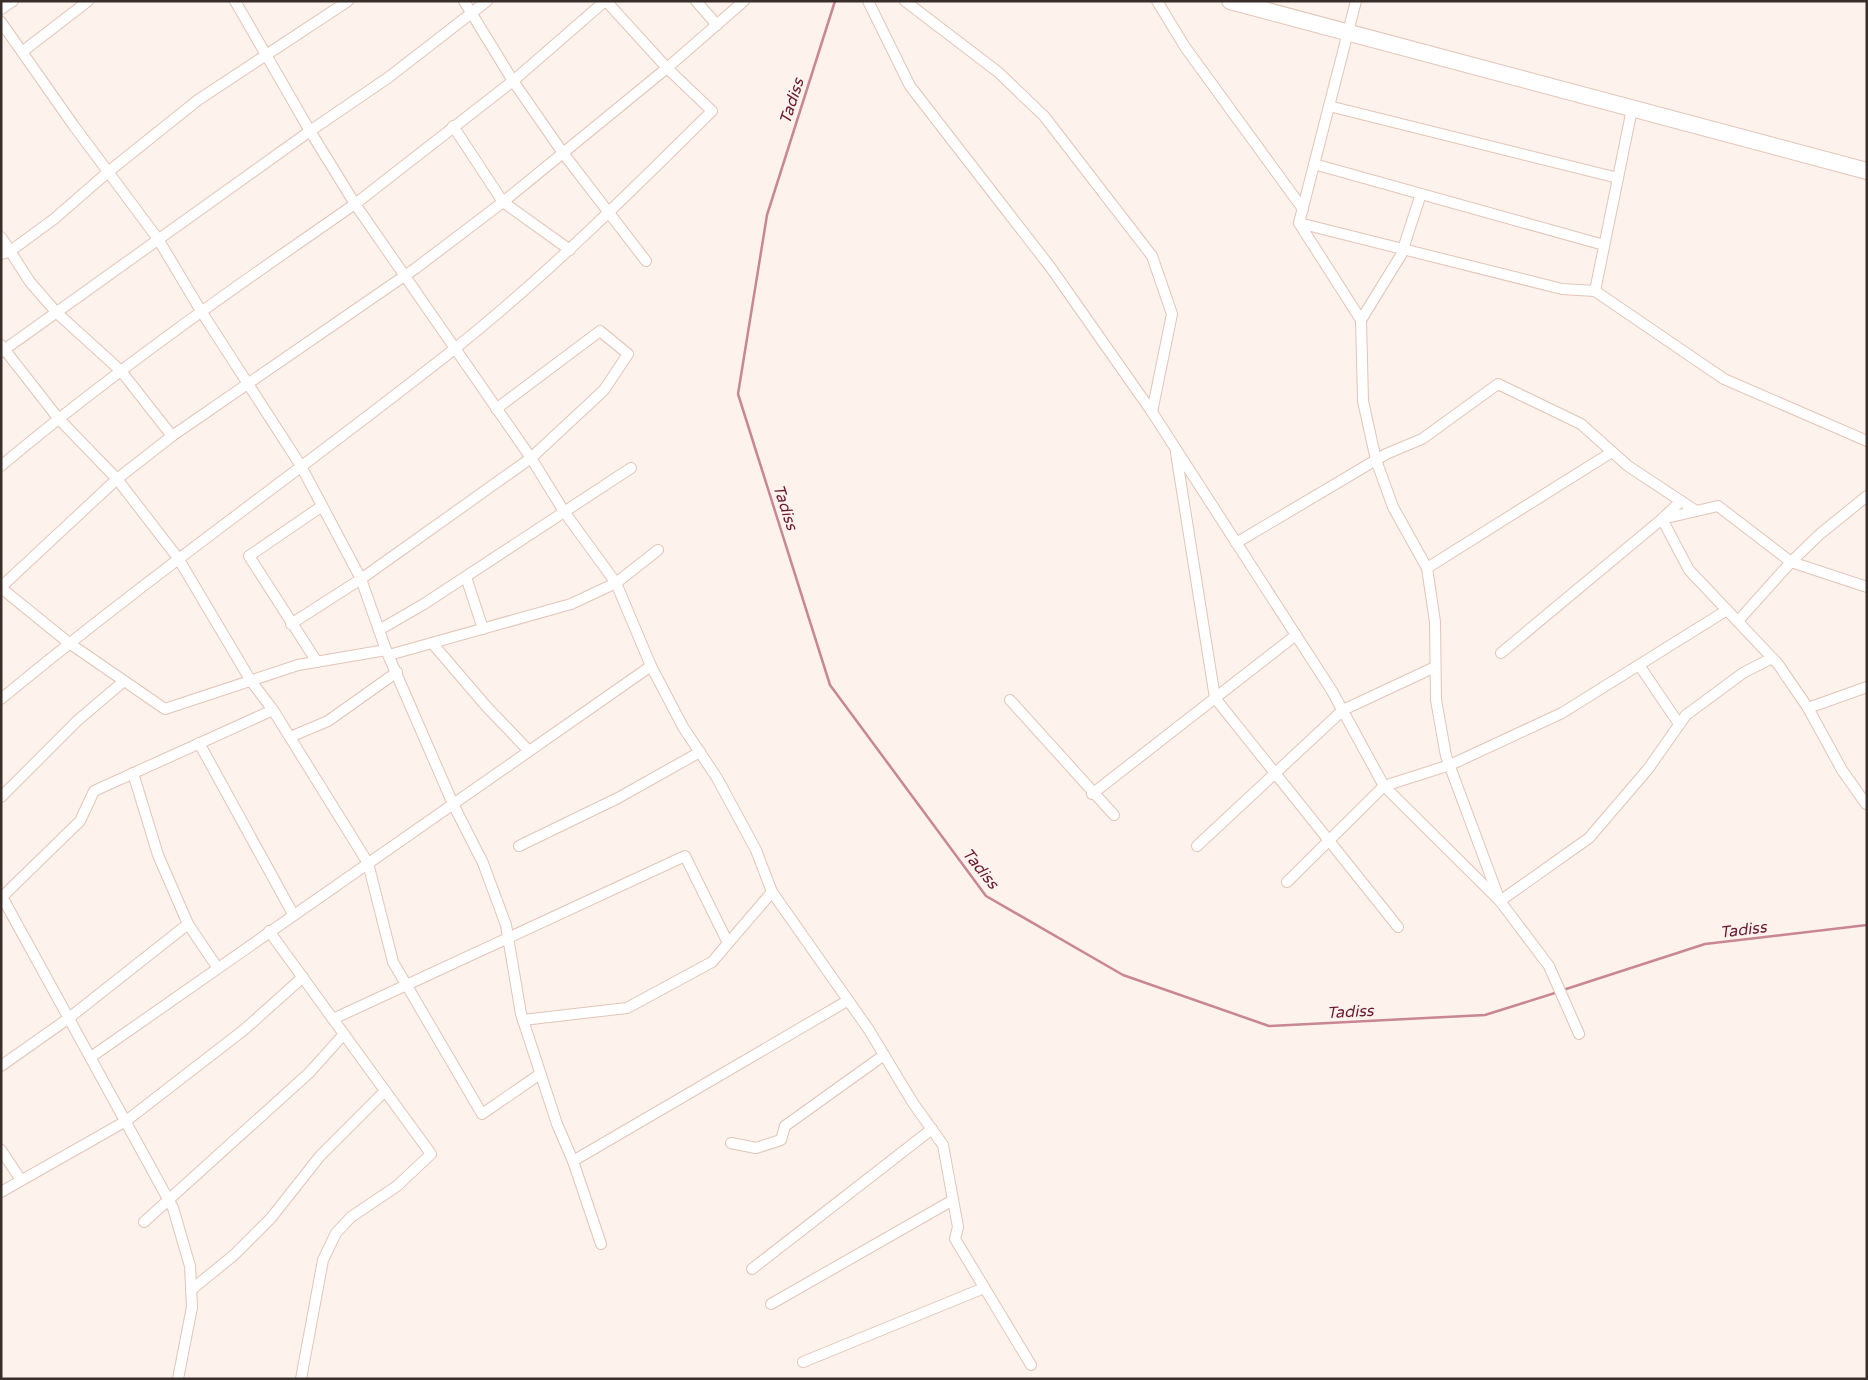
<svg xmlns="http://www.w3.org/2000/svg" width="1868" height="1380" viewBox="0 0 1868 1380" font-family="'Varela Round',sans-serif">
<rect width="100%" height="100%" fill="#fef2ec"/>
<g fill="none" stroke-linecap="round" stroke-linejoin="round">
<g stroke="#c98693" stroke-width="2.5">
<path d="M835,1l-68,214 -29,179 92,291 156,211 137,79 146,51 216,-11 73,-23"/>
<path d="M1563,990l142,-46 162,-19"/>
</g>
<defs>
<g id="street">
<path d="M235,1l75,130 79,-54 98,-76"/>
<path d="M464,1l49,80 50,72 83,108"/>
<path d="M605,1l-92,80 -158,123 176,254 34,55 51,70 35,83 32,61 34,51 39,72 16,42 97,138 44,73 30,42 15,82 -3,12 76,126"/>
<path d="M696,1l21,24"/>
<path d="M868,1l42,85 141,182 101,144 180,279 52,95 116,115 49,65 30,68"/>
<path d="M905,1l93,71 46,44 108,140 20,58 -20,98"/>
<path d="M1157,1l28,46 118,162"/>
<path d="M1356,1l-57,222 62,97 2,81 13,59 17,47 34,61 8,54 1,78 10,56 54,145 89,-63 59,-69 38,-54 57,-42 29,-15"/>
<path d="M1,9l12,-8"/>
<path d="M1,22l73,104 84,113 43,72 100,155 60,113 25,71 67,154 30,59 23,62 15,89 36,110 16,37 28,83"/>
<path d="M22,52l66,-51"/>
<path d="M1329,106l289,72"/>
<path d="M453,126l50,76 67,48"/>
<path d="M1314,164l290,81"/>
<path d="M1299,223l263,66 33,2 129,88 143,62"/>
<path d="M1,237l29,45 27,31 64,58 51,65"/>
<path d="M1,254l8,-2 45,-33 54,-47 90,-72 150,-99"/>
<path d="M1595,291l37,-182"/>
<path d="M1361,320l40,-65 20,-61"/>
<path d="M1,345l57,73 59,61 61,79 73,123 22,29 95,153 25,99 89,152 58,-40"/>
<path d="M1,352l309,-221 45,73c-120,83 -241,167 -354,262"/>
<path d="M1176,453l39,245 183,229"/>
<path d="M1236,543l150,-89 36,-15 76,-55 83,40 47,42 68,45"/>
<path d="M1427,568l185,-116"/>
<path d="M466,577l17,52"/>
<path d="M1,587l116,-108 55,-43 244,-168 87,-66 164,-134 77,-67"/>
<path d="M1,588l68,55 96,66 133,-44 88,-15"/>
<path d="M1738,621l53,-59 29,-28 47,-38"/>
<path d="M291,624l70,-45 170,-121 73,-68 24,-36 -28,-23 -104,78"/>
<path d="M379,630l45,-26 207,-136"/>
<path d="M432,643l54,63 43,45"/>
<path d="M1501,653l161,-134 19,-18"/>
<path d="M389,655l182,-51 45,-21 42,-33"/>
<path d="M317,662l-68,-106 73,-50"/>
<path d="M1639,665l40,59"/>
<path d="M1,699c147,-122 303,-231 452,-349 92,-73 175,-156 259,-239l-45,-43 -61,-67"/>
<path d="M1010,700l104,115"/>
<path d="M1808,708l59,-21"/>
<path d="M290,737l38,-16 69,-49"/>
<path d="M199,743l94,171"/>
<path d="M133,773l25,82 30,69 29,43"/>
<path d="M1092,794l204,-159"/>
<path d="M1,797l76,-76 47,-40"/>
<path d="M1866,804l-24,-34 -34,-62 -30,-44 -89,-94 -27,-51 56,-13 73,56 76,25"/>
<path d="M519,846l99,-48 82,-46"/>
<path d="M1197,846l146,-136 92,-43"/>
<path d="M1287,882l97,-96 66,-21 112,-52 165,-103"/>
<path d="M1,895l172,313 17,58 2,41 -14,72"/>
<path d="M2,897l78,-76 14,-30 179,-81"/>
<path d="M269,931l162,223 -34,32 -46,31 -15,16 -13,27 -22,119"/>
<path d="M333,1019l352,-163 43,87"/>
<path d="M523,1020l104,-12 85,-46 60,-70"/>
<path d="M91,1057l560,-391"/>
<path d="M1,1066l68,-48 119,-94"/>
<path d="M731,1143l25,5 25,-8 4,-14 99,-71"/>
<path d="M1,1150l20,30"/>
<path d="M573,1161l274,-160"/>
<path d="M1,1192l125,-71 119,-92 58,-52"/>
<path d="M144,1222l165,-149 35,-39"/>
<path d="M752,1269l180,-140"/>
<path d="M191,1290l43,-35 37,-37 49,-62 65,-65"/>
<path d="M771,1304l182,-104"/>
<path d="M803,1362l181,-74"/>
</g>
<path id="primary" d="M1230,1l637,170"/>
</defs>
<use href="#street" stroke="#e2c5b7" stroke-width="12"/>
<use href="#primary" stroke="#e2c5b7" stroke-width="18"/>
<use href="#street" stroke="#fff" stroke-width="10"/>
<use href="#primary" stroke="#fff" stroke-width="16"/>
</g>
<g text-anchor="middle" stroke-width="4.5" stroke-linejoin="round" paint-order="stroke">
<g font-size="16" font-style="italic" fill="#6b1b34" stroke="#fef2ec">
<text transform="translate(791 101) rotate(-72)" y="6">Tadiss</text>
<text transform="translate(786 507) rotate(72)" y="6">Tadiss</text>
<text transform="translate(981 868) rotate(51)" y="6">Tadiss</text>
<text transform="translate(1743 929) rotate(-7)" y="6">Tadiss</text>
<text transform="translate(1350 1011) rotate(-3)" y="6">Tadiss</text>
</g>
</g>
<rect width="1868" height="1380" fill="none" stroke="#392e29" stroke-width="5"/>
</svg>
